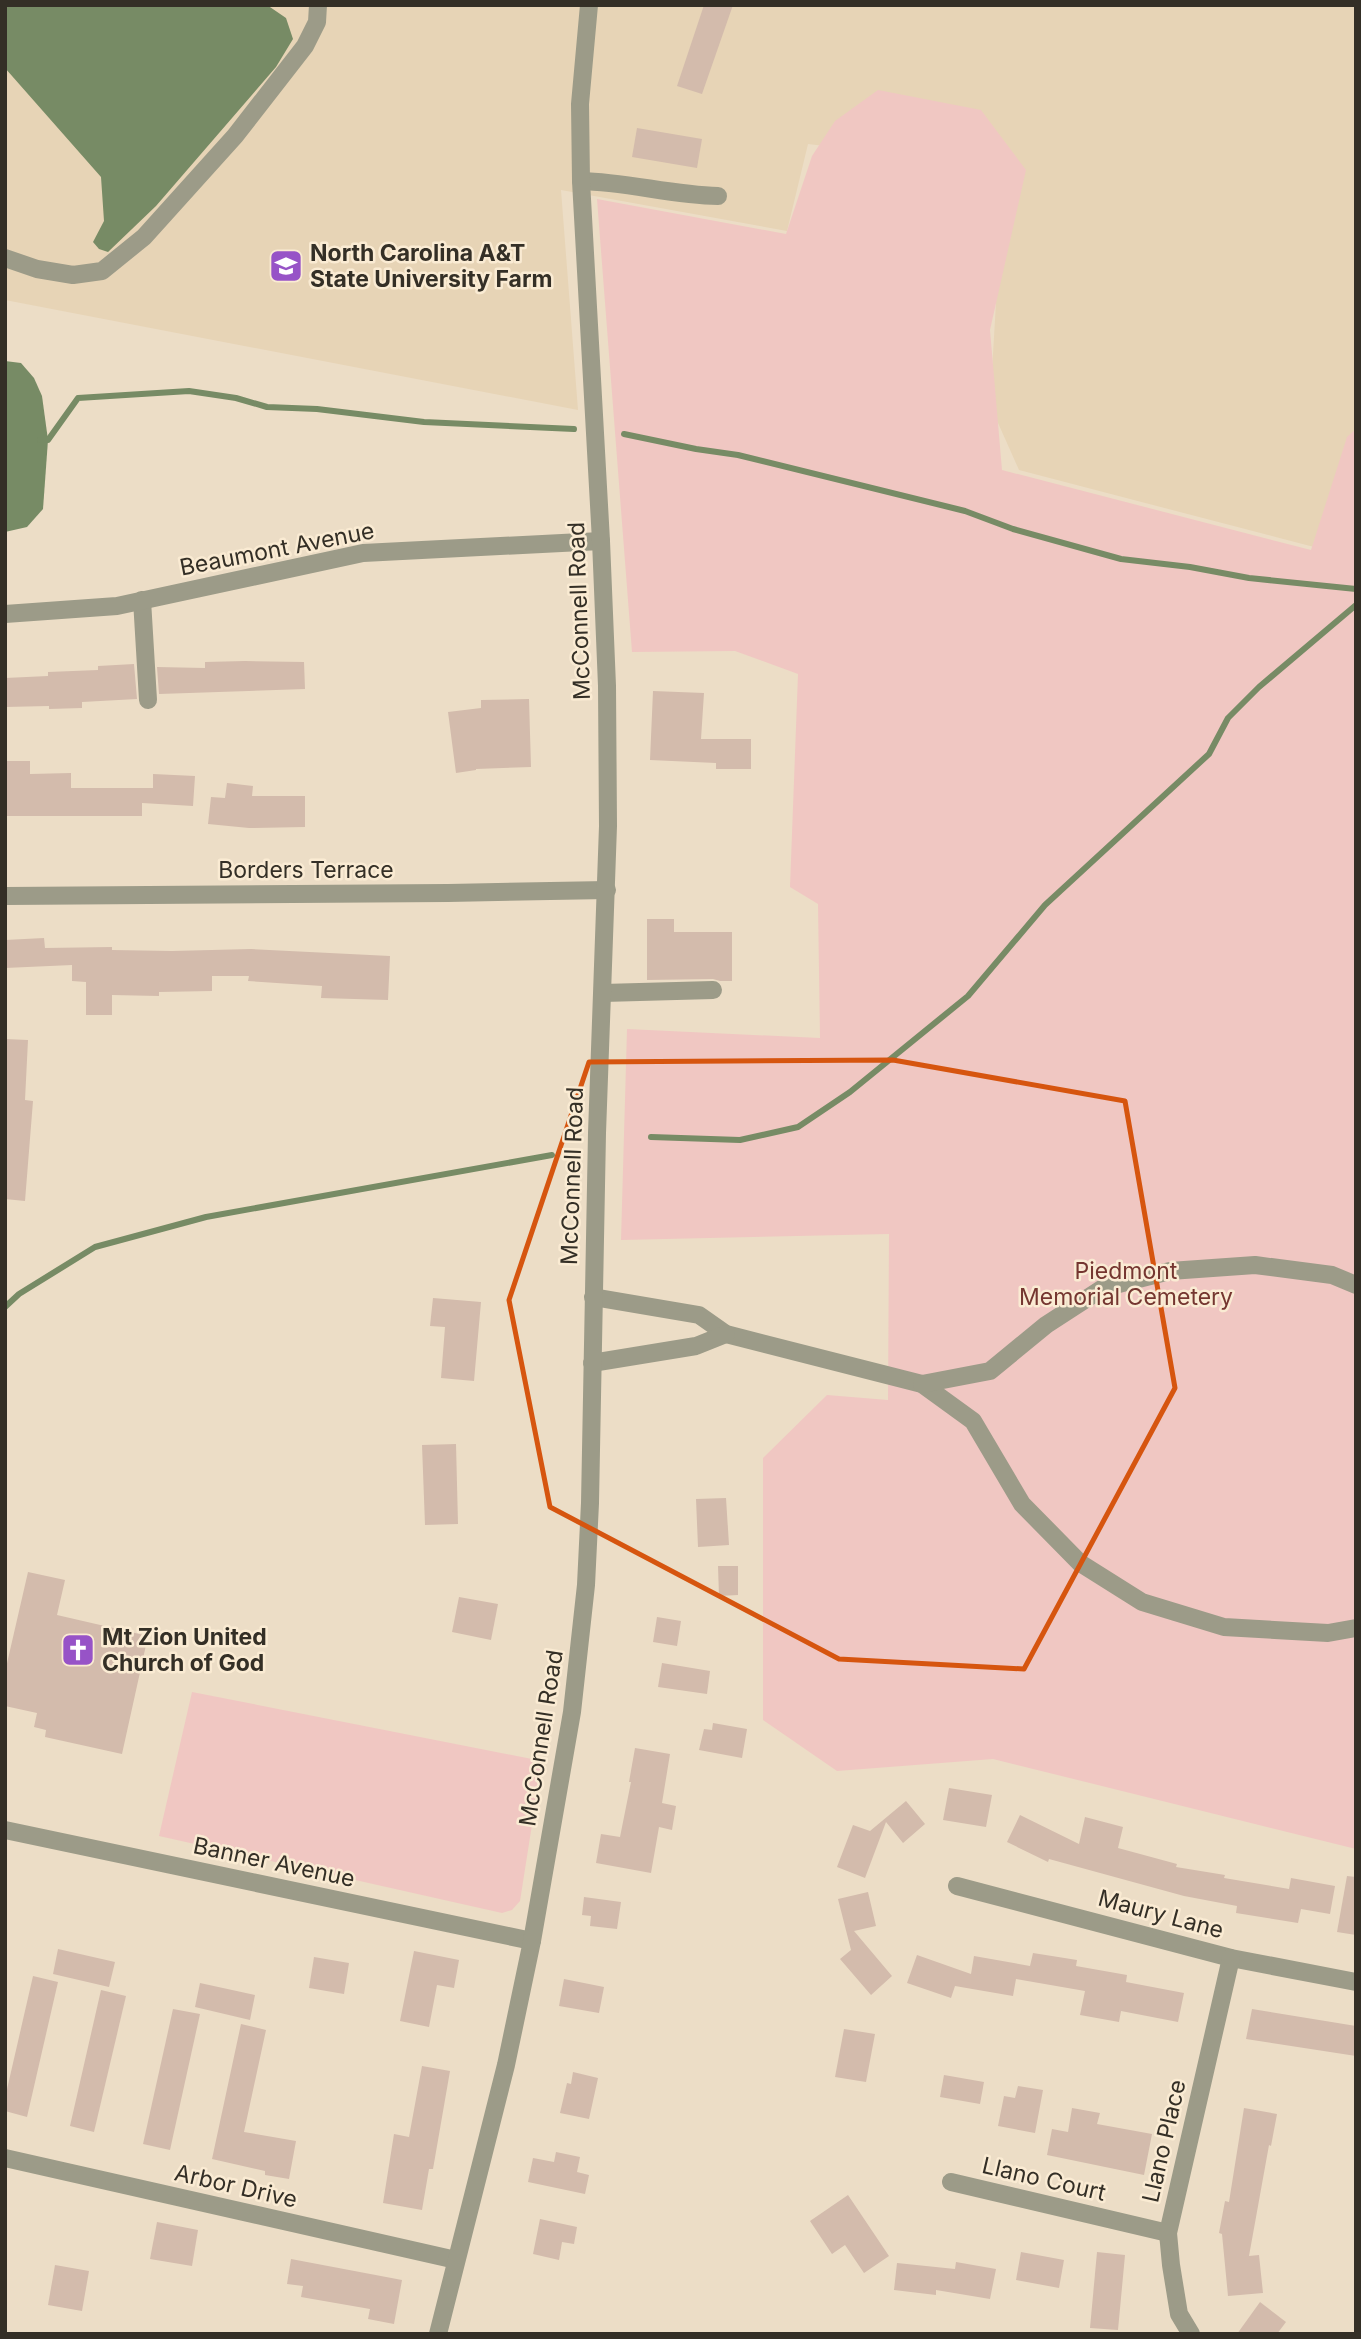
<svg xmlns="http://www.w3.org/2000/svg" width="1361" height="2339" viewBox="0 0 1361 2339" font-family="Inter,sans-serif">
<rect width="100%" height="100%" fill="#ecddc6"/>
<path fill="#e7d4b6" d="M5,5h1351v553l-337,-88 -29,-65 14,-238 -196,-23 -21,87 -226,-41 17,220 -573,-110z"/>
<g fill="#f0c7c2">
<path d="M878,90l103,20 45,60 -36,160 12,140 309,80 36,-113 9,-8v1420l-363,-90 -156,12 -74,-51v-262l64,-63 61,5 1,-166 -268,6 6,-211 193,9 -2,-134 -28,-17 8,-213 -63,-23 -103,1 -35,-453 189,35 26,-78 23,-35z"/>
<path d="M192,1692l350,69 -22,140 -8,9 -10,3 -343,-77z"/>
</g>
<g fill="#778b65">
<path d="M5,5h262l19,13 7,21 -17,28 -120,139 -48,46 -9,-3 -6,-7 11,-21 -3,-44 -96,-109z"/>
<path d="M5,361l16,2 13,15 8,18 6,44 -5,69 -16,18 -22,5z"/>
</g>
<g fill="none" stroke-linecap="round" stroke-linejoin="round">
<g stroke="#778b65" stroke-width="6">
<path d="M624,434l72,15 42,6 227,56 48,18 108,30 69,8 59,11 107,11"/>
<path d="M40,440h8l30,-42 111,-7 47,7 31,9 50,2 107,13 150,7"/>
<path d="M651,1137l89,3 58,-13 52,-35 118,-96 77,-91 164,-151 19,-36 31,-31 97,-82"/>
<path d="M5,1307l14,-13 76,-47 111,-30 346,-62"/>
</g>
</g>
<g fill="#d3bbac">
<path d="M704,5h29l-31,89 -25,-8z"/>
<path d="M637,128l65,11 -5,29 -65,-11z"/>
<path d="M245,661l59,1 1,27 -146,5 -2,-27 48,1v-6z"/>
<path d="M134,664l3,35 -55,3v6l-33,1v-3l-44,1v-29l43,-2v-4l50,-2v-4z"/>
<path d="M653,691l51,2 -3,46h50v30h-35v-6l-66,-3z"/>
<path d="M529,699l2,68 -55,2v1l-20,3 -8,-61 33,-4v-8z"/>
<path d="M5,761h25v13l41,-1v15h82v-14l42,2 -2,30 -51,-3v13h-137z"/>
<path d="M227,783l26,3 -1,10h53v31l-56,1 -41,-4 3,-27 14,1z"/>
<path d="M647,919h27v13h58v49h-12l-7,-2 -66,1z"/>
<path d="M44,938l1,10 67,-1v3l60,1 79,-2 139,7 -2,44 -67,-2 1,-12 -74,-5 1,-5h-37v15l-53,1v4l-47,-1v20h-26v-33l-14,-1v-16l-67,3v-28z"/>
<path d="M5,1039l23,1 -3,60 8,1 -8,100 -20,-2z"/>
<path d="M433,1298l48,4 -7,79 -33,-3 4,-51 -15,-1z"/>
<path d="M456,1444l2,80 -33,1 -3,-80z"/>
<path d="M726,1498l3,47 -31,2 -2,-48z"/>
<path d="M718,1566h20v29l-19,1z"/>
<path d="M28,1572l37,8 -8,35 91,21 -26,118 -77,-17 1,-7 -12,-3 3,-14 -32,-7v-34z"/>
<path d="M459,1597l39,7 -7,36 -39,-8z"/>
<path d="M657,1617l24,4 -4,25 -24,-4z"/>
<path d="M662,1663l48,8 -3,23 -49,-7z"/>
<path d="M713,1723l34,6 -5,29 -43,-8 5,-21 8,1z"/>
<path d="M635,1748l35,6 -8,49 14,3 -4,24 -13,-3 -8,46 -55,-10 5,-29 19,3 11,-55h-2z"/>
<path d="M949,1788l43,7 -6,32 -43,-7z"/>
<path d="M906,1801l19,23 -22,19 -17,-21 -21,56 -28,-11 16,-42 17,6z"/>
<path d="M1020,1815l59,29 6,-27 38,10 -5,21 59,16 -1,3 49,8 -1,3 65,11 2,-11 44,8 -5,28 -29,-5 -3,14 -62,-10 1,-7 -53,-10 -135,-37 -1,3 -41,-20z"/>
<path d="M1347,1876l9,1v58l-19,-3z"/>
<path d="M868,1892l8,34 -22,5 38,45 -21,19 -31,-36 11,-9 -13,-51z"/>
<path d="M584,1897l37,5 -4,27 -27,-3 1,-10 -9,-1z"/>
<path d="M58,1949l57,13 -6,25 -56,-13z"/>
<path d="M414,1951l45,9 -5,28 -17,-3 -8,42 -29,-6z"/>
<path d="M1033,1953l44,7 -1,6 51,9 -1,7 58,11 -6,29 -57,-11 -2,11 -39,-7 5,-24 -69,-12 -3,17 -58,-10 -4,12 -44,-15 10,-28 54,19 3,-18 56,10z"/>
<path d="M314,1957l35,6 -5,31 -35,-6z"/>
<path d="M33,1976l25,6 -31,135 -22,-6v-13z"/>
<path d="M564,1979l40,8 -5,26 -40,-7z"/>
<path d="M200,1983l55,12 -5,25 -55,-13z"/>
<path d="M101,1990l25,6 -32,136 -24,-6z"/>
<path d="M173,2009l27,5 -30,136 -27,-6z"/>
<path d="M1252,2009l104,17v30l-110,-17z"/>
<path d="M241,2024l25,6 -22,102 52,9 -7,38 -24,-4v-4l-53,-12z"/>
<path d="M844,2029l31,5 -9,48 -31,-5z"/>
<path d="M422,2066l28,5 -17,98h-4l-7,41 -39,-7 11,-69 15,3z"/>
<path d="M573,2072l25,6 -9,41 -29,-6 7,-30 4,1z"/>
<path d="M944,2075l40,7 -4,22 -40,-7z"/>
<path d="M1018,2086l25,4 -8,43 -37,-7 6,-30 11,2z"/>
<path d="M1072,2108l28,5 -3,11 55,10 -8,41 -97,-20 5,-26 16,3z"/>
<path d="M1244,2108l33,6 -6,32 -2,-1 -20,111 10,-1 4,38 -35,3 -6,-62 -3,-1 6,-32 4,1z"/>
<path d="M556,2152l24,5 -3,15 12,3 -4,19 -57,-12 5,-24 21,4z"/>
<path d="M848,2195l41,61 -25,17 -19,-28 -13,9 -22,-33z"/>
<path d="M540,2219l37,8 -3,17 -12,-2 -3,18 -26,-6z"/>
<path d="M157,2222l41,8 -6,36 -42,-7z"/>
<path d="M1021,2252l43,8 -5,28 -43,-8z"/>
<path d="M1097,2252l28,3 -7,75 -28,-2z"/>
<path d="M291,2259l111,21 -8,44 -26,-5 2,-10 -69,-12 2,-11 -16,-2z"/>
<path d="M956,2262l40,7 -6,30 -54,-9v5l-42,-5 3,-27 58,6z"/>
<path d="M55,2265l34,6 -7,40 -34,-6z"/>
<path d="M1260,2302l26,20 -9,12h-40z"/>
</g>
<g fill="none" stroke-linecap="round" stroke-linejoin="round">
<g stroke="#9c9b88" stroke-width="18">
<path d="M581,181c46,1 91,14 137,15"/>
<path d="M5,258l32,11 36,6 29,-4 42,-34 91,-101 70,-90 12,-24 1,-17"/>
<path d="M142,600l6,100"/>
<path d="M5,614l112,-8 246,-53 238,-12"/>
<path d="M5,896l443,-3 159,-3"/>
<path d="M603,993l110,-3"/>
<path d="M593,1297l106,18 27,19 196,50 51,37 49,83 58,59 62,39 82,25 104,6 28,-5"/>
<path d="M592,1363l104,-17 30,-12"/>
<path d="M922,1384l68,-13 56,-46 57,-37 67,-17 85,-6 77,10 24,10"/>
<path d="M5,1830l527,111"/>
<path d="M957,1886l274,72 125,24"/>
<path d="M5,2158l451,102"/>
<path d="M951,2182l217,51"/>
<path d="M438,2334l68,-269 26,-124 40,-229 14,-127 4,-82 7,-370 11,-307 -1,-140 -6,-145 -20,-360 -1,-77 9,-99"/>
<path d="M1191,2334l-12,-20 -8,-49 -3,-32 63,-275"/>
</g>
</g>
<path fill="none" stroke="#d6550f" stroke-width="5" stroke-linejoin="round" d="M893,1060l232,41 50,287 -151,281 -185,-10 -289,-152 -41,-207 80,-238z"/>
<defs>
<symbol id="university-square" viewBox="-11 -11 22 22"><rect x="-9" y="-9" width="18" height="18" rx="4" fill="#9753c7" stroke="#faebd3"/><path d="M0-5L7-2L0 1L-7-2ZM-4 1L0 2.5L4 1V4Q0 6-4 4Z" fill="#fff"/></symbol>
<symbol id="church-square" viewBox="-11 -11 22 22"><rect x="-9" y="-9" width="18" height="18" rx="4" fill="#9753c7" stroke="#faebd3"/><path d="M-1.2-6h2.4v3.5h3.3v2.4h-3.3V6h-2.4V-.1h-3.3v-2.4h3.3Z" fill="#fff"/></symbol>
</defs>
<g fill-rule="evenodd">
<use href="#university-square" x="267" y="247" width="38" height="38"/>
<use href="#church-square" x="59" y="1631" width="38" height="38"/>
</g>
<g text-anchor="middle" stroke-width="5" stroke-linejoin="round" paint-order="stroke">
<g font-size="23" font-weight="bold" fill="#342f26" stroke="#faebd3" text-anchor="start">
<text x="310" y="261">North Carolina A&amp;T<tspan x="310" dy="26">State University Farm</tspan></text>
<text x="102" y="1645">Mt Zion United<tspan x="102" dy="26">Church of God</tspan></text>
</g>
<g font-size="23" fill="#342f26" stroke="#faebd3">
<text transform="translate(277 549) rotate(-11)" y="8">Beaumont Avenue</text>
<text transform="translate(579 611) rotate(-92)" y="8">McConnell Road</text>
<text x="306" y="878">Borders Terrace</text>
<text transform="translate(572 1176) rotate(-88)" y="8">McConnell Road</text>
<text transform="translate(541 1738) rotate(-81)" y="8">McConnell Road</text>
<text transform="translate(274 1862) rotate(12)" y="8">Banner Avenue</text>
<text transform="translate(1161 1914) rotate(15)" y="8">Maury Lane</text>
<text transform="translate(1164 2141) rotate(-77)" y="8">Llano Place</text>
<text transform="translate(1044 2179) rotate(13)" y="8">Llano Court</text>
<text transform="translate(236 2186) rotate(13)" y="8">Arbor Drive</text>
</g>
<g font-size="23" fill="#753630" stroke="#faebd3">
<text x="1126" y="1279">Piedmont<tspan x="1126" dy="26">Memorial Cemetery</tspan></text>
</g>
</g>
<rect width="1361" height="2339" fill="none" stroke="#342f26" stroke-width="14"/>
</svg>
